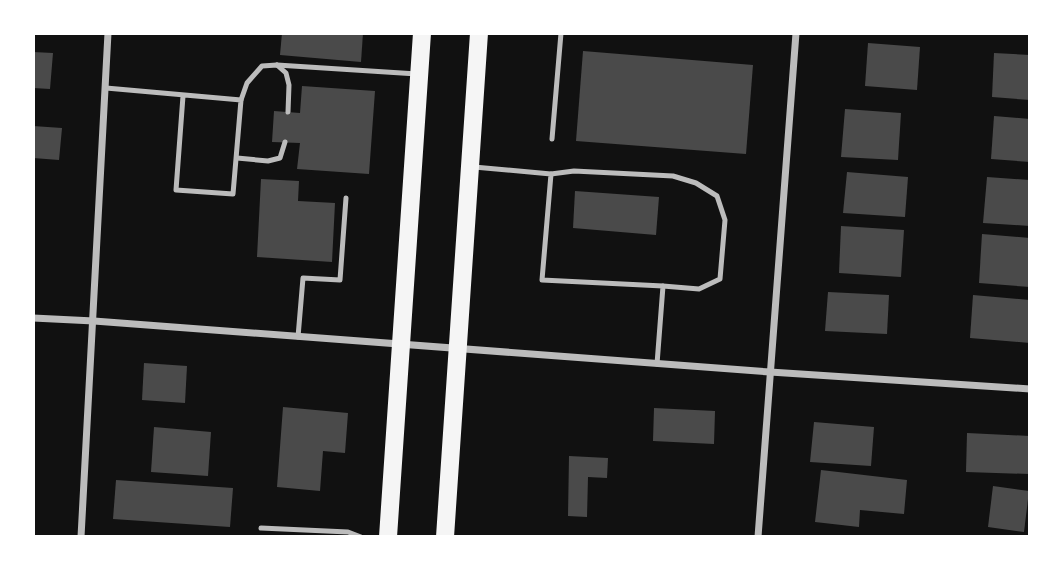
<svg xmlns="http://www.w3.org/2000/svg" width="1063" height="570" viewBox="0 0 1063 570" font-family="'Noto Sans',sans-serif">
<rect width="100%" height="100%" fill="#111"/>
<g fill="#4a4a4a">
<path d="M282,33h81l-2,29 -81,-7z"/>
<path d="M868,43l52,4 -3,43 -52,-4z"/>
<path d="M583,51l170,14 -7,89 -170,-13z"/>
<path d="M33,52l20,1 -3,36 -17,-1z"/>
<path d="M994,53l36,2v45l-38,-3z"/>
<path d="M302,86l73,5 -6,83 -72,-5 3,-26 -28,-1 2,-31 26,2z"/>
<path d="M845,109l56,4 -3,47 -57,-3z"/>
<path d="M994,116l36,3v43l-39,-3z"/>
<path d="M33,126l29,2 -3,32 -26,-2z"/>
<path d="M847,172l61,5 -3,40 -62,-4z"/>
<path d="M987,177l43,3v46l-47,-3z"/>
<path d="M261,179l38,2 -1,20 37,2 -3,59 -75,-5z"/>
<path d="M575,191l84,6 -3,38 -83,-7z"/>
<path d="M841,226l63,4 -3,47 -62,-4z"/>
<path d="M982,234l48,4v49l-51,-4z"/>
<path d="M828,292l61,3 -2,39 -62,-3z"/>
<path d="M973,295l57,5v43l-60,-5z"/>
<path d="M144,363l43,3 -2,37 -43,-3z"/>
<path d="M283,407l65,6 -3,40 -22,-2 -3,40 -43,-4z"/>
<path d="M654,408l61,3 -1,33 -61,-3z"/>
<path d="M814,422l60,5 -3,39 -61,-4z"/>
<path d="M154,427l57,5 -3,44 -57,-4z"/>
<path d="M967,433l63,3v38l-64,-2z"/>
<path d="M569,456l39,2 -1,20 -19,-1 -1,40 -19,-1z"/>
<path d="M821,470l86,10 -3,34 -44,-4 -1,17 -44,-5z"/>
<path d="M116,480l117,8 -3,39 -117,-8z"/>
<path d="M993,486l36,5 -5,41 -36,-5z"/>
</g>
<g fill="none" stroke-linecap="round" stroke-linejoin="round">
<g stroke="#bcbcbc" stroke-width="5">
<path d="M277,65l9,8 3,12 -1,27"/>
<path d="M106,88l135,12 -8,94 -57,-4 7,-94"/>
<path d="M241,100l6,-17 15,-17 15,-1 140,9"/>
<path d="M552,139l9,-106"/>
<path d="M237,158l31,3 12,-3 5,-16"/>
<path d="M474,167l77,7 -9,106 121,6 -6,78"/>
<path d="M551,174l23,-3 99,5 23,7 21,13 8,24 -5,59 -21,10 -36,-3"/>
<path d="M298,337l5,-59 37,2 6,-82"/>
<path d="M261,528l87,4 13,5"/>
</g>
<g stroke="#bcbcbc" stroke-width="7">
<path d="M33,318l61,3 676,51 260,17"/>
<path d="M81,537l27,-504"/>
<path d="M758,537l38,-504"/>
</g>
<g stroke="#f5f5f5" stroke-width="18">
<path d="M388,537l34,-504"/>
<path d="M445,537l34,-504"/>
</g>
</g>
<rect width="1063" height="570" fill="none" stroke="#ffffff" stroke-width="70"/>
</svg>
